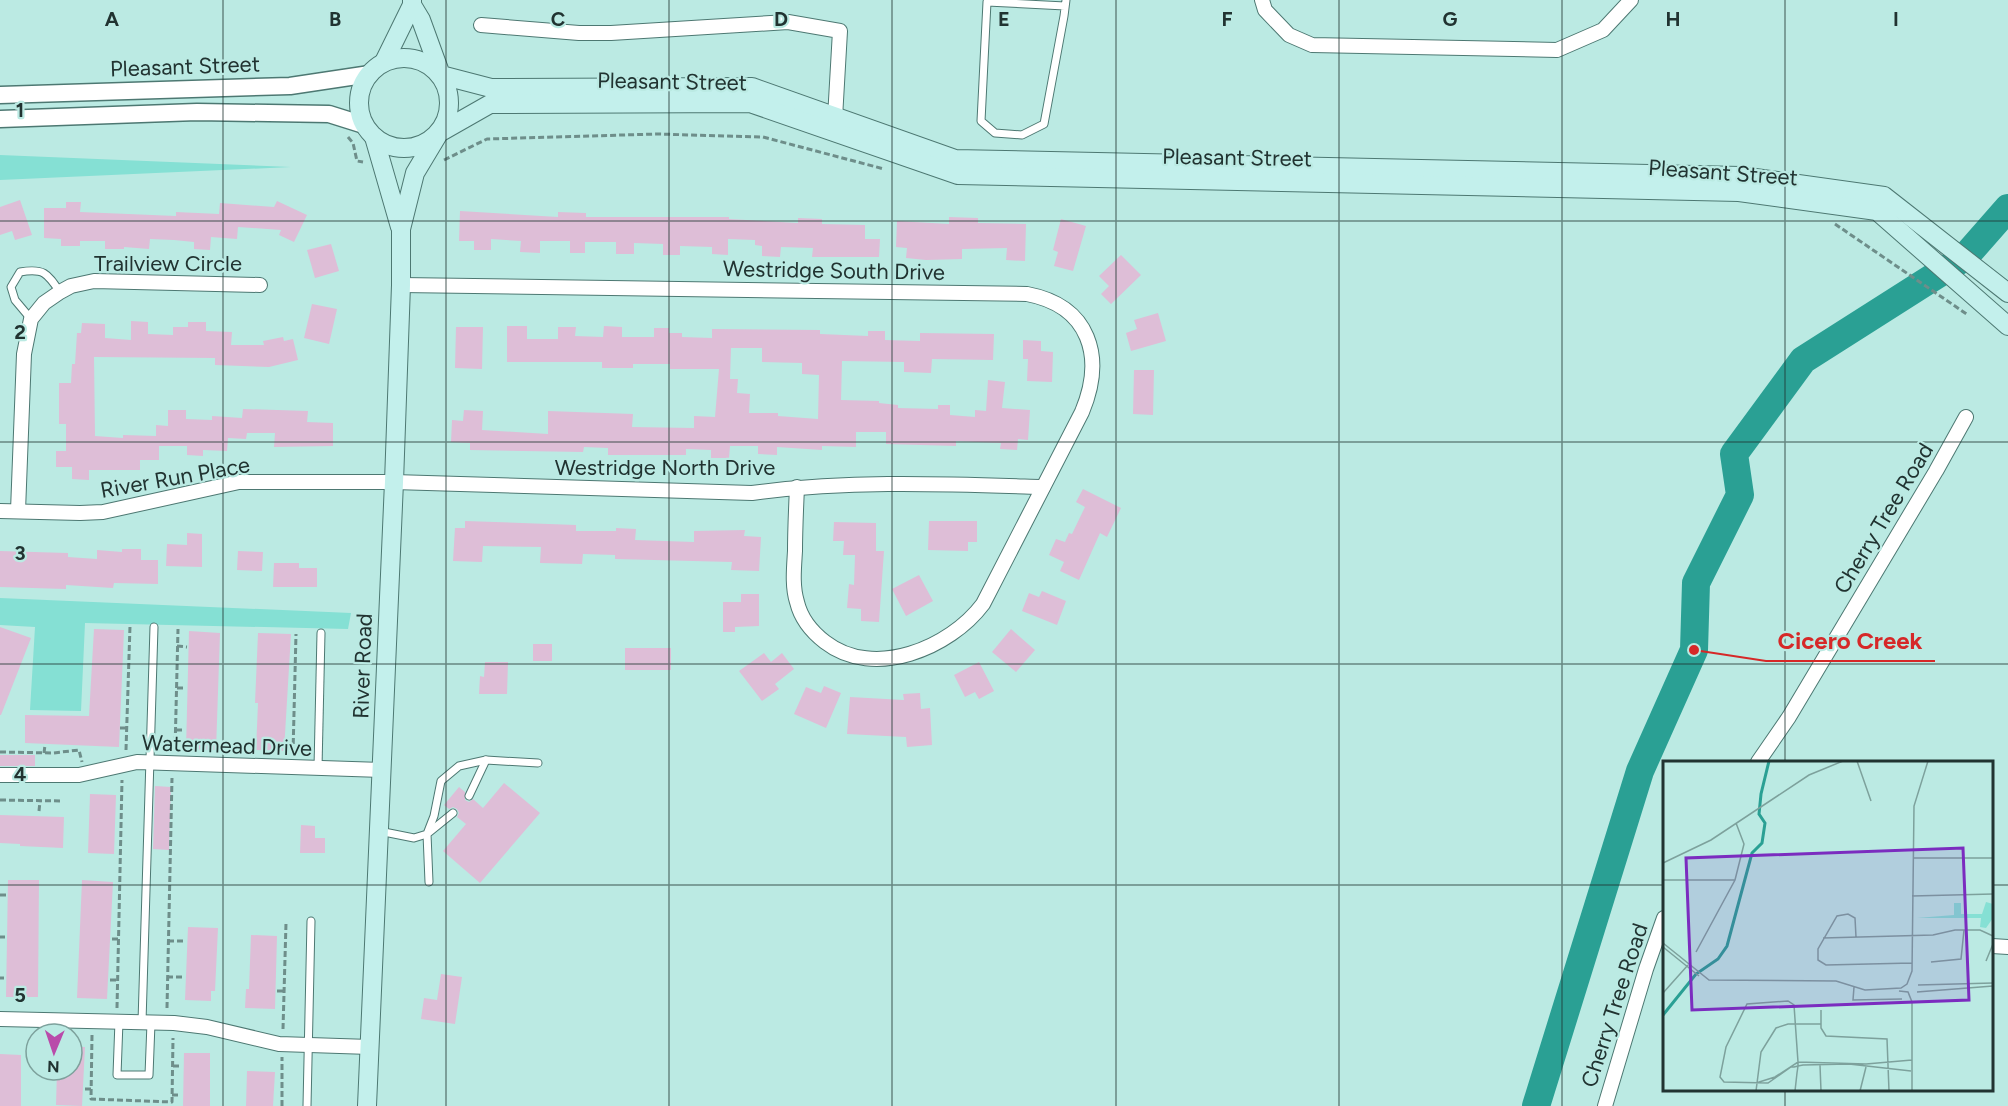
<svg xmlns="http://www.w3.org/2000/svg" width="2008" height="1106" viewBox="0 0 2008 1106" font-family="Figtree,sans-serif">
<rect width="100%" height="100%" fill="#bbeae3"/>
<g fill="#85e0d4">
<path d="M0,155l291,12 -291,13z"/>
<path d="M0,598l351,15 -3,16 -263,-6 -4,88 -51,-1 5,-83 -35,-2z"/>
</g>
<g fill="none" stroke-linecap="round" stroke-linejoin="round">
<path stroke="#2aa094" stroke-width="28" d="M1536,1106l104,-335 54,-121 2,-67 44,-88 -6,-41 69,-94 162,-103 43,-49"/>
</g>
<g fill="#debed7" fill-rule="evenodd">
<path d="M20,200l12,35 -17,5 -3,-9 -12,4v-28z"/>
<path d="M277,201l30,14 -13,27 -15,-7 2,-5 -43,-3 -1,12 -26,-2 -1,13 -16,-1v-7l-20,-2 -24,-1 -1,10 -25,-2v2h-19v-8h-25v5h-19v-7l-17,-1v-30h22v-6h15l-1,10 96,4v-4l43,2 1,-11 54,4z"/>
<path d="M460,211l98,6v-5l28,1v4h143v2l69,4v-5l24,1v5l43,1v14h15l-1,18h-67l1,-9 -32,-1 -1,10 -18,-1v-10l-7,-1v-5l-27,-1v16l-16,-1v-7l-32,-1v9h-17v-11l-29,-1v11h-18v-12h-31v11h-15v-12h-30v12l-20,-1 1,-11 -30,-2v11h-17v-9h-15z"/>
<path d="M949,217l29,1v5l48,1 -1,37 -19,-1 1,-12 -45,1v10l-36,1 -20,-2 1,-10 -11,-1 1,-26 52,3z"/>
<path d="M1061,219l25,7 -13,45 -19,-5 4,-14 -5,-2z"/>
<path d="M331,244l8,27 -24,7 -8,-28z"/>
<path d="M1121,255l20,20 -30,29 -10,-10 8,-8 -10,-10z"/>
<path d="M312,304l25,5 -8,35 -25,-6z"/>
<path d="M1158,313l8,28 -35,10 -5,-18 11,-4 -3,-9z"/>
<path d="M131,321l17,1v12l25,1v-8h15v-5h18v9l26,1 -1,13h33l-1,-4 20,-4 1,4 9,-2 5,21 -29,7 -54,-2v-7l-121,-1 1,79 28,2v-3l33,1v-11l12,1v-16h18v9l26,1v-4l30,2 1,-9 65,2 -1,11 26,1v23l-59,1 1,-14h-28l-1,6 -18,-1 -1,13 -24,-1v6l-16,-1v-9h-28v14h-19v10h-51v10l-17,-1v-12h-16v-16h10v-27h-7v-41h12l1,-19h3l2,-31h4l1,-10 23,1v14l26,2z"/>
<path d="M507,326h20v13h31v-12h18l-1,9 28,1 1,-11 18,1v10h32v-9h15v5h13v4l30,1v-9l108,1v4l48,2v-5h17v9l35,1v-8l74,1 -1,26 -61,-1 -1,14 -27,-1v-10l-62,-1 -1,39 38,1v2l19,2v3l40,1v-4h12v10l25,2v-7l11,1 2,-31 17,2 -3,26 28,2 -2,30 -10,-1 -1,11 -17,-1 1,-6 -45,-2v5l-70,-2v-12h-30v15l-34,-1v4l-45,-3v8l-19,-1v-8h-28l-1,12h-18v-8l-25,-1v6h-78v-7l-24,-1 -1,5 -113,-2v-7l-19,-1 1,-22 11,1 1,-11 19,1 -1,19 66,4v-23l85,3 -1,13 62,1v-12l21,1 4,-48h-49v-5h-37v4h-31v-6h-95zM731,348h31v14l40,1v11l17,1 -1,44 -40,-3v-3h-29l1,-19 -13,-1 1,-14h-8z"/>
<path d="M456,327h27l-1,42 -27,-1z"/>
<path d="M1023,340l18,1v10l12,1 -1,30 -25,-1 1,-22h-5z"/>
<path d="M1134,370h20l-1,45 -20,-1z"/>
<path d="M1083,489l38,19 -14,29 -7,-4 -21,47 -19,-9 4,-9 -15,-7 7,-16 9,3 4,-9 3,1 13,-27 -9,-5z"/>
<path d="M465,521l111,4v6h40v-3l20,1 -1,11 30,1 29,1v-11l51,-1 -1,6 17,1 -2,34 -28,-1 1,-8 -117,-3v-4l-32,-1 -1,10 -42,-1 1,-16 -58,-1 -1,16 -29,-1 2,-33h10z"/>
<path d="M929,521h48v21h-9v9l-40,-1z"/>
<path d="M834,522l42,1v28h8l-5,71 -18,-1v-12l-14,-1 2,-24 5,1 1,-30h-12l1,-14h-11z"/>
<path d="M187,533l15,1v33l-36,-1 1,-22 20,1z"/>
<path d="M122,549h19v11h17v24l-44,-1 -1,5 -47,-3v4l-66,-2v-36l68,2v4l29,2v-9l25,2z"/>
<path d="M238,551l25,1 -1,19 -25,-1z"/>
<path d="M274,563h25v5h18v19h-44z"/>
<path d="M919,575l14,26 -27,15 -14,-27z"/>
<path d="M1042,591l24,10 -9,24 -35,-14 7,-18 10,4z"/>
<path d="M741,594h18v32l-24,1v5h-12v-30h18z"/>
<path d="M0,627l31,11 -30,77h-1z"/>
<path d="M94,629l30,1 -5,117 -94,-4v-28l64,1z"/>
<path d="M1011,629l24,21 -19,22 -24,-20z"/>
<path d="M189,631l31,2 -4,117 -30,-1z"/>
<path d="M258,633l33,1 -7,117 -28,-1 2,-47h-3z"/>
<rect x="533" y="644" width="19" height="17"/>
<rect x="625" y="648" width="46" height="22"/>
<path d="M764,653l7,9 11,-9 12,16 -19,15 4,5 -17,12 -23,-30z"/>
<path d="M485,662h23l-1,32h-28l1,-18 4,1z"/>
<path d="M979,662l15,29 -15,8 -4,-7 -10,5 -11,-22z"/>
<path d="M824,686l17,7 -15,35 -32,-14 12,-27 15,6z"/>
<path d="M920,693l1,16 9,-1 2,37 -25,2 -1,-10 -59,-3 3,-37 54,3 -1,-6z"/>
<rect x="0" y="755" width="35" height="11"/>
<path d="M504,783l36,30 -60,70 -37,-32 23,-27 -9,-7 2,-4 -2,-4 -4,-2 -4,2 -5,-4 15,-18 6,5v8l4,2 4,-3 10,9z"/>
<path d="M155,786l16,1 -2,63 -16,-1z"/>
<path d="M90,794l26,1 -2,59 -26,-1z"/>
<path d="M0,815l64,2 -1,31 -43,-2v-2l-20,-1z"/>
<path d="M301,825l14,1v12h10v15h-25z"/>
<path d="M8,880h31l-1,117h-32z"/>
<path d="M82,880l31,2 -6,117 -30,-1z"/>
<path d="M188,927l30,1 -3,63h-4v10l-26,-1z"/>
<path d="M251,935l26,1 -2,73 -30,-1 1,-19h3z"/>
<path d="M441,974l21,3 -7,47 -34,-5 3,-21 13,2z"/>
<path d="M72,1047h13l-3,59 -26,-1 1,-35h15z"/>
<path d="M184,1053h26v53h-27z"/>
<path d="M0,1054l21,1v51h-21z"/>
<path d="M247,1071l28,1 -2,34h-27z"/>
</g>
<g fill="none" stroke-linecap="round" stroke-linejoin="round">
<defs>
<g id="service">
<path d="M1065,6l-78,-4 -6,119 14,12 27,2 22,-11 20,-108 2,-16"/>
<path d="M31,319l-16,-19 -4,-13 9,-15c24,-4 27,1 40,20"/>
<path d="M318,768l3,-135"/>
<path d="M469,796l17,-36"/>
<path d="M379,831l35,7 13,-4 7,-18 7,-35 18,-15 27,-6 52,3"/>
<path d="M429,882l-2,-48 26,-21"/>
<path d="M119,1021l-2,54h32l2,-52"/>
<path d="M142,1022l12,-395"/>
<path d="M307,1106l4,-185"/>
</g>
<g id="minor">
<path d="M1262,0l3,10 24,25 23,10 245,5 46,-20 28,-30"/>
<path d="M481,25l98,8h32l177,-11 52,9 -5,87 -3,5"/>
<path d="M401,285l626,9c63,12 78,63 55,118l-99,192c-33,44 -109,76 -158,38 -13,-10 -24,-23 -28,-40 -5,-16 -3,-34 -2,-51 0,-21 1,-42 2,-64"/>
<path d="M0,511l80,2 23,-1 136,-30h155l358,11c98,-13 192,-9 291,-6"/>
<path d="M18,511l6,-157 7,-35 13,-16 16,-11 11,-6 23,-5 166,4"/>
<path d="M1758,762l31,-45 147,-246 30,-54"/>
<path d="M0,775h79l58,-13 245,8"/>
<path d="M1992,946l16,1"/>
<path d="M0,1019l174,4 33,4 72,17 91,3"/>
<path d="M1605,1106l41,-137 18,-51"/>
</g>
<g id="tertiary">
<path d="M0,95l290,-9 80,-12"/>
<path d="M0,119l197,-7 132,2 35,11"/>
</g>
<g id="secondary">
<path d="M412,5l9,15 20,55 50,13 261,-1 203,72 786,17 143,20 124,97"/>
<circle cx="404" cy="103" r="45"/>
<path d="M384,62l28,-57v-5"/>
<path d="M374,137l26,90"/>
<path d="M367,1106l27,-624 7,-197v-56l14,-56 24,-40 51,-29 260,-1 208,72 781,17 138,19 131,115"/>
</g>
</defs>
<use href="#service" stroke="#4d7872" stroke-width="9"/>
<use href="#minor" stroke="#4d7872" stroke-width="16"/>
<use href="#tertiary" stroke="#4d7872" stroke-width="19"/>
<use href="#secondary" stroke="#4d7872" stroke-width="20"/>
<g stroke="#6e8e8a" stroke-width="3" stroke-dasharray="6 3" stroke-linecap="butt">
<path d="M348,137l5,6 4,18 6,1"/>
<path d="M444,160l43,-21 170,-5 106,3 121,32"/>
<path d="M1835,224l133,91"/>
<path d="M177,646l10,1"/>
<path d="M177,688h9"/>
<path d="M120,728h7"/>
<path d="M176,730h8"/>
<path d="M126,750l4,-124"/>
<path d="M175,751l3,-122"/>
<path d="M0,752l53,1 26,-3 3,12"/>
<path d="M44,753l1,-8"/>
<path d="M293,753l3,-119"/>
<path d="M0,800l63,1"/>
<path d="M39,811l1,-10"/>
<path d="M0,895h6"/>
<path d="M0,937h5"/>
<path d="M112,939h6"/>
<path d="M168,941h16"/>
<path d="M167,977h16"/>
<path d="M0,978h4"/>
<path d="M110,980h8"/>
<path d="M277,991h7"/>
<path d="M117,1008l5,-228"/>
<path d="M167,1008l5,-230"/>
<path d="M283,1029l3,-106"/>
<path d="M92,1035l-1,64 81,3 1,-64"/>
<path d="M173,1066h8"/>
<path d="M85,1089h6"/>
<path d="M172,1095h8"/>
<path d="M282,1106v-49"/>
</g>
<use href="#service" stroke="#fff" stroke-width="7"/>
<use href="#minor" stroke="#fff" stroke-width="14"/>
<use href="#tertiary" stroke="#fff" stroke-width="16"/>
<use href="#secondary" stroke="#c3f0ec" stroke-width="18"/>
</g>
<path fill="none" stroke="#213331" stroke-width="1.5" stroke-opacity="0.55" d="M223,0v1106M446,0v1106M669,0v1106M892,0v1106M1116,0v1106M1339,0v1106M1562,0v1106M1785,0v762M0,221h2008M0,442h2008M0,664h2008M0,885h1664M1992,885h16M1785,1090v16"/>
<g text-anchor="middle" stroke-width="4.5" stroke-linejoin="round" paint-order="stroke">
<g font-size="22" fill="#213331" stroke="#bbeae3">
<text transform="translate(185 66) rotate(-2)" y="8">Pleasant Street</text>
<text transform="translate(672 81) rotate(1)" y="8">Pleasant Street</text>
<text transform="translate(1237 157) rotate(1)" y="8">Pleasant Street</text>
<text transform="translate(1723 172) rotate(4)" y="8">Pleasant Street</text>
<text x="168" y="271">Trailview Circle</text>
<text transform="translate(834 270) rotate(1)" y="8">Westridge South Drive</text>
<text x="665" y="475">Westridge North Drive</text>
<text transform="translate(175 477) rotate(-10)" y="8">River Run Place</text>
<text transform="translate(1883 518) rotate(-59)" y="8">Cherry Tree Road</text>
<text transform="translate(362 666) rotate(-88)" y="8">River Road</text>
<text transform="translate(227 745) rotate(2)" y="8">Watermead Drive</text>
<text transform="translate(1614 1005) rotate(-72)" y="8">Cherry Tree Road</text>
</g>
</g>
<g transform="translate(1663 761)">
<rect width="330" height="330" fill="#bbeae3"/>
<path d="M323,141l7,2v14l-7,10 -6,-1 1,-9h-64l37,-3v-12h7v11h21z" fill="#85e0d4"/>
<path fill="none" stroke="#2aa094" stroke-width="3" d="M0,254l33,-41 22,-15 9,-13 25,-93 10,-10 3,-20 -6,-9 2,-20 8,-33"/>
<path fill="none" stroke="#7da19c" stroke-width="1.5" d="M194,0l14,40M250,97h80M0,102l48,-23 98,-65 34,-14M0,119h72M249,135l81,-2M193,176l-1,-19 -7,-4 -11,2 -19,33v11l8,5 86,-2M160,177l110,-3 22,-5h25l13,6M0,182l46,37 127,1 29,9 36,-2 6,-4 5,-13 2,-165 14,-45M0,186l36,29M33,191l39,-72 9,-36 -8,-21M323,200l7,-17M268,201l30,-3 3,-29M255,224l75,-2M191,226l-1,13 49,-1M236,230l9,1 4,10v89M254,231l76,-6M0,232l25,-28M158,249v18l5,8 61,3 2,52M157,304l1,26M93,322l19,-6 23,-15 68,2 46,-4M93,330l5,-39 15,-24 12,-4h33M132,330l2,-18 1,-7v-4l-4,-57 -6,-4 -41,3 -21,43 -6,30 4,5 44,1 23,-16h3l4,-1 5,-1 46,-1 62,7M197,330l6,-24"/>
<path fill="#7b2cbf" fill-opacity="0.15" stroke="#7b2cbf" stroke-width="3" d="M300,87l6,152 -277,10 -6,-152z"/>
<rect width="330" height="330" fill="none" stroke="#213331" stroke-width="3"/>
</g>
<g font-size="20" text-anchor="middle" font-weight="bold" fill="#213331" stroke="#bbeae3" stroke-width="4.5" stroke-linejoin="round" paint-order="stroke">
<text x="112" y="26">A</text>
<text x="335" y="26">B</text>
<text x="558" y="26">C</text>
<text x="781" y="26">D</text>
<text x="1004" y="26">E</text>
<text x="1227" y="26">F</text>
<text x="1450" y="26">G</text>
<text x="1673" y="26">H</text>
<text x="1896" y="26">I</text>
<text x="20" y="117">1</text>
<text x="20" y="339">2</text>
<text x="20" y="560">3</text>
<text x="20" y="781">4</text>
<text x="20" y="1002">5</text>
</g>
<path fill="none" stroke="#d62828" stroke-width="2" d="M1694 650L1766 661H1935"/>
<circle fill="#d62828" stroke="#bbeae3" stroke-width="2" cx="1694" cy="650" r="6"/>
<g font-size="24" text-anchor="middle" font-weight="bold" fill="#d62828" stroke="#bbeae3" stroke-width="4.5" stroke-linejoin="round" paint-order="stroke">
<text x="1850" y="649">Cicero Creek</text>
</g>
<g transform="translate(54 1052) rotate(182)"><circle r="28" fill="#bbeae3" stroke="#7da19c" stroke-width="1.5"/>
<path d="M0-4.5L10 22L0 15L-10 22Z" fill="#b94baa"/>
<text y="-9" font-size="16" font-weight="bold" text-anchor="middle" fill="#213331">N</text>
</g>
</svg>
